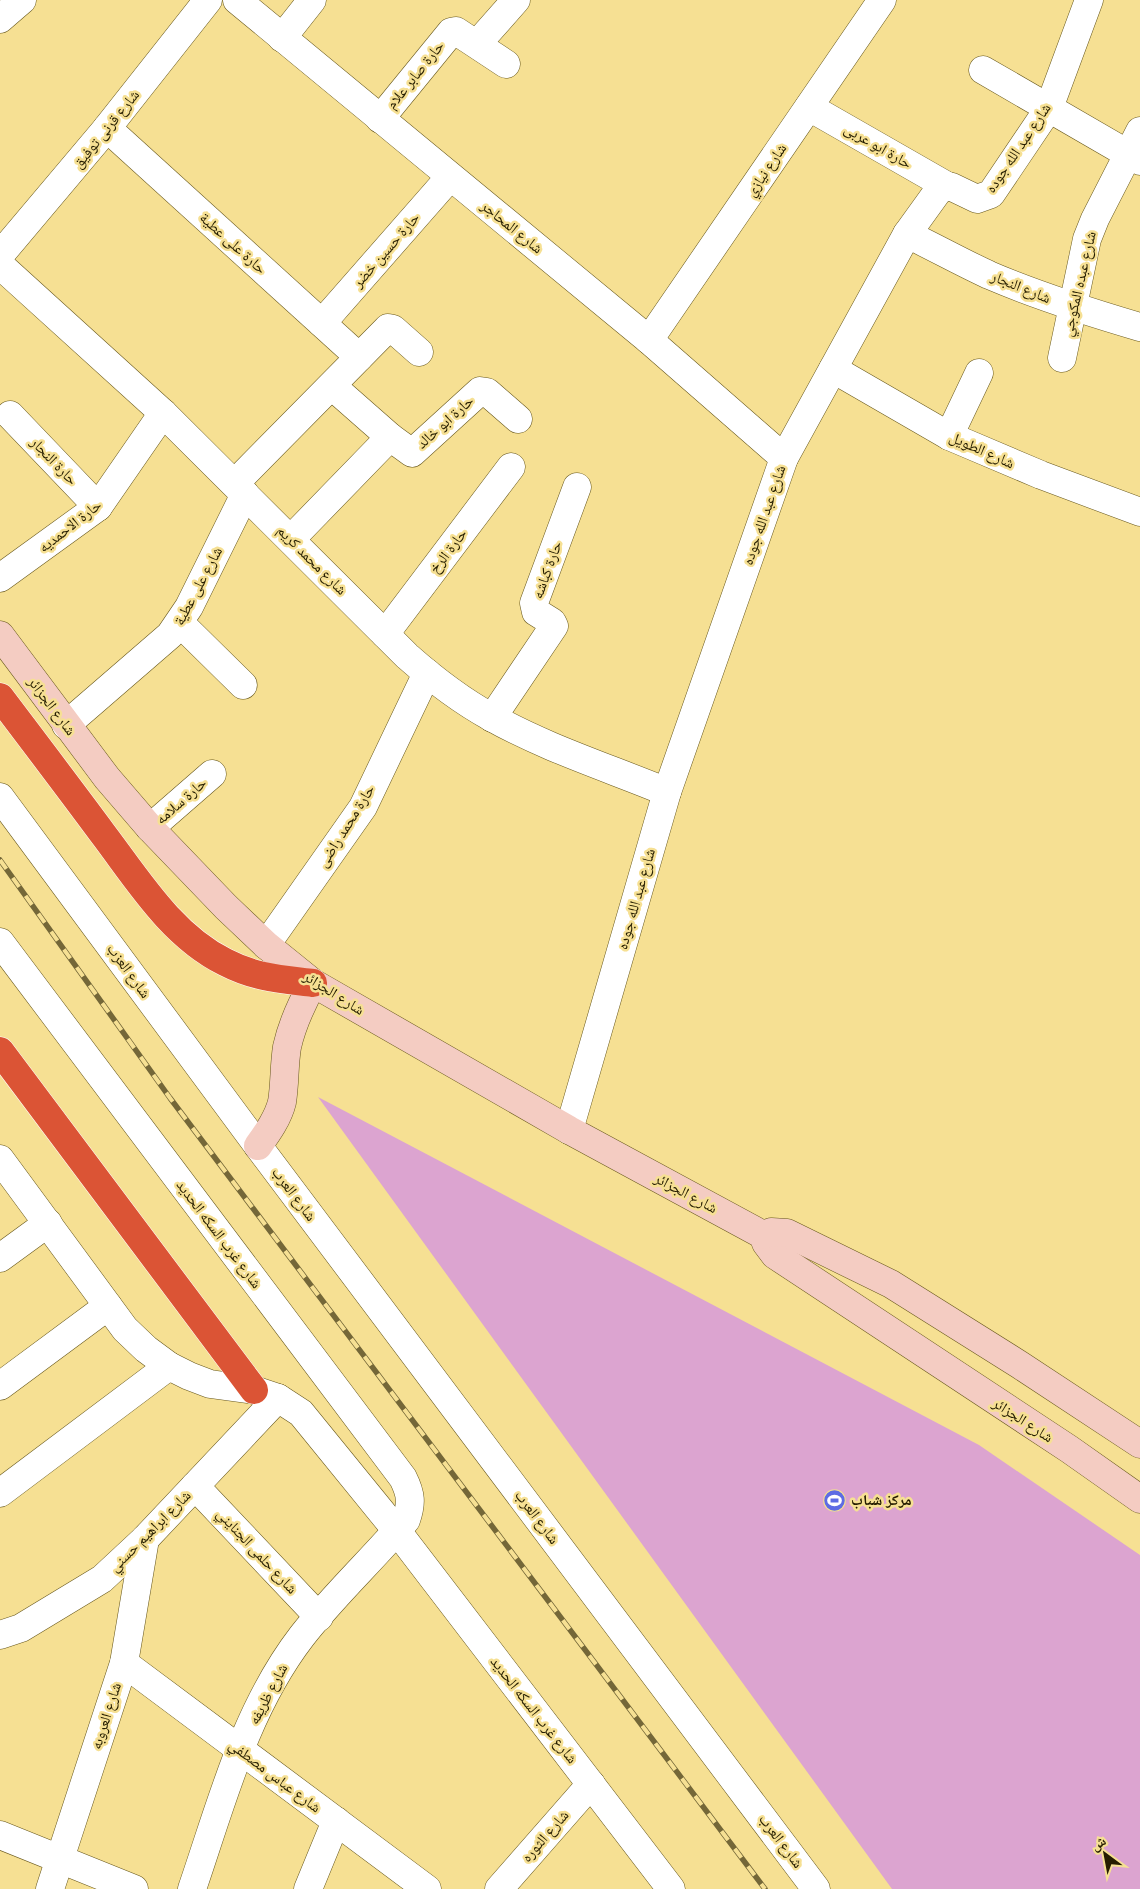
<svg xmlns="http://www.w3.org/2000/svg" width="1140" height="1889" viewBox="0 0 1140 1889" font-family="Karla,'Noto Naskh Arabic',sans-serif">
<rect width="100%" height="100%" fill="#f6e093"/>
<path fill="#dca4d0" d="M318,1097l661,348 161,110v334h-248z"/>
<g fill="none" stroke-linecap="round" stroke-linejoin="round">
<defs>
<g id="street">
<path d="M237,0l412,340 135,118"/>
<path d="M0,19l22,-19"/>
<path d="M282,38l30,-38"/>
<path d="M477,44l39,-44"/>
<path d="M983,70l157,91"/>
<path d="M809,107l138,79"/>
<path d="M380,119l71,-87 5,-1 50,33"/>
<path d="M107,128l252,229"/>
<path d="M907,234c27,13 54,28 82,41 49,21 100,37 151,52"/>
<path d="M0,255l107,-127 101,-128"/>
<path d="M0,265l163,148 244,243c26,23 53,44 84,61 55,31 118,51 176,75"/>
<path d="M322,323l128,-146"/>
<path d="M649,340l233,-340"/>
<path d="M1062,358l25,-119 8,-20 45,-88"/>
<path d="M833,369l116,67 92,39 99,37"/>
<path d="M332,386l58,51"/>
<path d="M10,415l88,92"/>
<path d="M949,436l30,-63"/>
<path d="M235,483l151,-153 2,-2 5,1 26,23"/>
<path d="M291,539l99,-102 22,16 68,-62 7,1 31,27"/>
<path d="M0,578l98,-71 65,-94"/>
<path d="M180,623l63,62"/>
<path d="M385,634l126,-167"/>
<path d="M492,718l62,-92 -2,-4 -16,-10 -2,-9 43,-116"/>
<path d="M66,725l104,-90 19,-28 56,-113"/>
<path d="M0,797l258,349 558,743"/>
<path d="M150,828l62,-54"/>
<path d="M0,942l403,536c8,16 9,25 3,42 -33,39 -72,75 -104,116 -57,74 -80,166 -110,253"/>
<path d="M266,945l97,-138 64,-134"/>
<path d="M569,1130l98,-338 117,-334 123,-224 31,-43 9,-5 5,1 25,12 14,-5 58,-86 40,-108"/>
<path d="M0,1159l125,170 21,20 23,17 20,10 21,8 44,6 24,8 23,15 96,118 274,358"/>
<path d="M0,1258l48,-35"/>
<path d="M0,1386l108,-80"/>
<path d="M195,1486l124,131"/>
<path d="M0,1493l169,-127"/>
<path d="M0,1635l21,-7 81,-49 43,-40 133,-141"/>
<path d="M124,1663l303,226"/>
<path d="M0,1835l134,54"/>
<path d="M50,1889l74,-226 21,-124"/>
<path d="M308,1889l28,-68"/>
<path d="M499,1889l92,-105"/>
</g>
<g id="secondary">
<path d="M0,635l107,143 43,50 76,79 40,38 47,38 256,147 194,105 3,8 9,12 294,194 71,50"/>
<path d="M258,1146c10,-14 20,-28 24,-44 3,-18 2,-37 5,-55 5,-23 15,-44 26,-64"/>
<path d="M763,1235l8,-3 16,1 104,51 129,81 120,79"/>
</g>
<g id="highway">
<path d="M0,697c34,45 69,91 103,137 35,46 68,101 122,128 31,16 55,17 88,21"/>
<path d="M0,1051l254,339"/>
</g>
</defs>
<use href="#street" stroke="#68581d" stroke-width="29"/>
<use href="#secondary" stroke="#68581d" stroke-width="29"/>
<use href="#highway" stroke="#fff" stroke-width="29"/>
<use href="#street" stroke="#fff" stroke-width="28"/>
<use href="#secondary" stroke="#f4ccc2" stroke-width="28"/>
<use href="#highway" stroke="#db5435" stroke-width="28"/>
<defs>
<path id="rail" d="M0,860l170,238 595,791"/>
</defs>
<use href="#rail" stroke="#746738" stroke-width="5.5"/>
<use href="#rail" stroke="#f6e093" stroke-width="4" stroke-dasharray="11" stroke-linecap="butt"/>
</g>
<defs>
<symbol id="stadium-disc" viewBox="-11 -11 22 22"><circle r="9.5" fill="#5e6ce4" stroke="#f6e093"/><path d="M0-5a6.5 5 0 1 0 0 10a6.5 5 0 1 0 0-10ZM-3.5-1.8h7v3.6h-7Z" fill="#fff"/></symbol>
</defs>
<g fill-rule="evenodd">
<use href="#stadium-disc" x="822" y="1488" width="25" height="25"/>
</g>
<g text-anchor="middle" stroke-width="5" stroke-linejoin="round" paint-order="stroke">
<g font-size="15" fill="#251d00" stroke="#f6e093">
<text transform="translate(415 75) rotate(-51)" y="5">حارة صابر علام</text>
<text transform="translate(106 129) rotate(-51)" y="5">شارع قرنى توفيق</text>
<text transform="translate(878 146) rotate(30)" y="5">حارة ابو عربى</text>
<text transform="translate(1018 148) rotate(-56)" y="5">شارع عبد الله جوده</text>
<text transform="translate(766 170) rotate(-56)" y="5">شارع نيازي</text>
<text transform="translate(512 227) rotate(39)" y="5">شارع المحاجر</text>
<text transform="translate(233 243) rotate(42)" y="5">حارة على عطية</text>
<text transform="translate(386 250) rotate(-49)" y="5">حارة حسين خضر</text>
<text transform="translate(1079 284) rotate(-77)" y="5">شارع عبده المكوجي</text>
<text transform="translate(1021 287) rotate(22)" y="5">شارع النجار</text>
<text transform="translate(445 422) rotate(-42)" y="5">حارة ابو خالد</text>
<text transform="translate(982 450) rotate(24)" y="5">شارع الطويل</text>
<text transform="translate(54 461) rotate(46)" y="5">حارة النجار</text>
<text transform="translate(764 515) rotate(-71)" y="5">شارع عبد الله جوده</text>
<text transform="translate(70 526) rotate(-38)" y="5">حارة الاحمديه</text>
<text transform="translate(448 551) rotate(-53)" y="5">حارة الرخ</text>
<text transform="translate(312 560) rotate(45)" y="5">شارع محمد كريم</text>
<text transform="translate(547 570) rotate(-70)" y="5">حارة كباشه</text>
<text transform="translate(198 586) rotate(-62)" y="5">شارع على عطية</text>
<text transform="translate(52 706) rotate(53)" y="5">شارع الجزائر</text>
<text transform="translate(181 801) rotate(-41)" y="5">حارة سلامه</text>
<text transform="translate(346 826) rotate(-58)" y="5">حارة محمد راضى</text>
<text transform="translate(636 899) rotate(-74)" y="5">شارع عبد الله جوده</text>
<text transform="translate(129 971) rotate(54)" y="5">شارع العزب</text>
<text transform="translate(334 993) rotate(32)" y="5">شارع الجزائر</text>
<text transform="translate(686 1193) rotate(28)" y="5">شارع الجزائر</text>
<text transform="translate(294 1194) rotate(53)" y="5">شارع العرب</text>
<text transform="translate(219 1234) rotate(53)" y="5">شارع غرب السكه الحديد</text>
<text transform="translate(1023 1420) rotate(33)" y="5">شارع الجزائر</text>
<text transform="translate(537 1517) rotate(53)" y="5">شارع العرب</text>
<text transform="translate(150 1531) rotate(-45)" y="5">شارع ابراهيم حسني</text>
<text transform="translate(257 1551) rotate(47)" y="5">شارع حلمى الجنايني</text>
<text transform="translate(268 1694) rotate(-62)" y="5">شارع ظريفه</text>
<text transform="translate(534 1710) rotate(52)" y="5">شارع غرب السكه الحديد</text>
<text transform="translate(106 1716) rotate(-72)" y="5">شارع العروبه</text>
<text transform="translate(275 1776) rotate(37)" y="5">شارع عباس مصطفي</text>
<text transform="translate(545 1836) rotate(-49)" y="5">شارع الثوره</text>
<text transform="translate(781 1841) rotate(53)" y="5">شارع العرب</text>
</g>
<g font-size="15" font-weight="bold" fill="#251d00" stroke="#f6e093" text-anchor="start">
<text x="851" y="1505">مركز شباب</text>
</g>
</g>
<g transform="translate(1105 1854) rotate(328)" stroke="#f6e093" stroke-width="4" paint-order="stroke">
<path d="M0-4L9 19L0 12L-9 19Z" fill="#251d00"/>
<text y="-8" font-size="14" font-weight="bold" text-anchor="middle" fill="#251d00">ش</text>
</g>
</svg>
